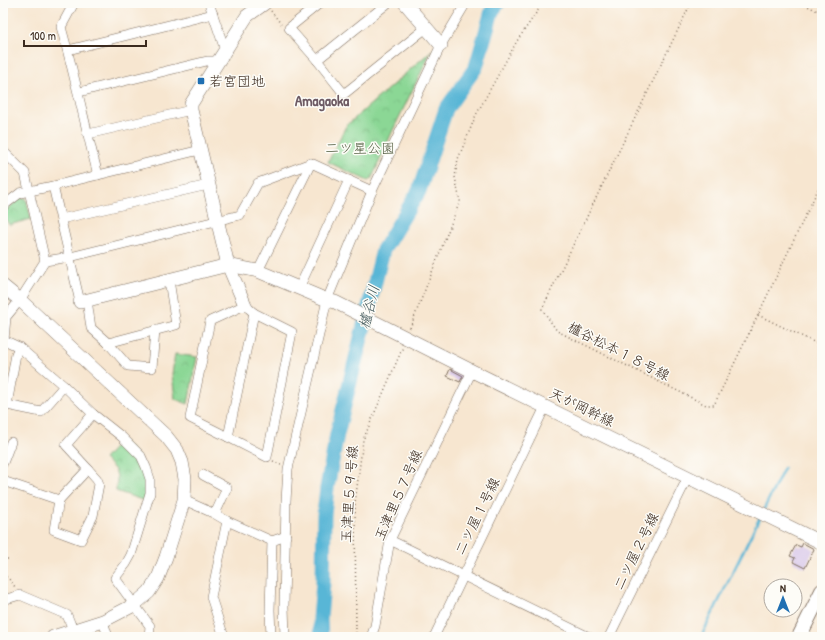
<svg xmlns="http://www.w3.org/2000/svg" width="825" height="640" viewBox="0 0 825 640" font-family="'Patrick Hand','Klee One',sans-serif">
<defs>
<pattern id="park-crowns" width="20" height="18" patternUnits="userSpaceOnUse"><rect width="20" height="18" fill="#8bd795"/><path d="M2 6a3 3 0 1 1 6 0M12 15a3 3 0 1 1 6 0" fill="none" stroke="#79b980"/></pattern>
</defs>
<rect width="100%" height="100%" fill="#fdfcf7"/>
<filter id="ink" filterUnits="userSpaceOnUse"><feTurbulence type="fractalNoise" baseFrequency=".025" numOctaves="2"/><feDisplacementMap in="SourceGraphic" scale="8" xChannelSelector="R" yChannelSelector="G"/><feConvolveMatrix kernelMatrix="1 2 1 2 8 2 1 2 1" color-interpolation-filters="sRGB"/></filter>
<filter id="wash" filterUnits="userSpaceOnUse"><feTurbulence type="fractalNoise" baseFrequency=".012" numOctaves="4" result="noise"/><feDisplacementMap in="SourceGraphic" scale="16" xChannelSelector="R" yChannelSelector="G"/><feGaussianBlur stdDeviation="0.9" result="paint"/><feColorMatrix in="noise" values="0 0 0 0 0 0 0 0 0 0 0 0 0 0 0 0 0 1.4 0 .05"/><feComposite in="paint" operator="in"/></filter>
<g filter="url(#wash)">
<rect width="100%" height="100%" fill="#f7e6d0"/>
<g fill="url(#park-crowns)" stroke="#63805a">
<path d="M432,50l-39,80 -21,48 -4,3 -40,-19 18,-36z"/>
<path d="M20,198h6l5,21 -22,6 -6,-12z"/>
<path d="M175,354l22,3 -9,47 -13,-5 -3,-25z"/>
<path d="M121,440l17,16 9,27 -2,18 -29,-10c2,-18 2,-20 -12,-32z"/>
</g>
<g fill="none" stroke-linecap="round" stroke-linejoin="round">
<g stroke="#58b6d6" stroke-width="2.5">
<path d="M764,509l20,-41"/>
<path d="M701,637l59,-120"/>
</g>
<path stroke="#58b6d6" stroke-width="15" d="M321,637l-1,-18 3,-36 1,-68 3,-27 10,-54 46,-184 36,-59 27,-82 30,-42 16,-56 6,-8"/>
</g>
<g id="blocks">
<g fill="#ccb6e5">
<path d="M450,369l13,7 -3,6 -13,-6z"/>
<path d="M803,543l11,6 -9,19 -12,-6 2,-4 -5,-2 6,-11 5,2z"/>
</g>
</g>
</g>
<g filter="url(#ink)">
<use href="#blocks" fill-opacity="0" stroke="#7d6c5c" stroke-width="1"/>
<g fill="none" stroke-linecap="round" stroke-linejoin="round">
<defs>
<g id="street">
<path d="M74,3l-13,24c14,49 24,99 37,148"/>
<path d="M209,3l16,47"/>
<path d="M320,3l-31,25 28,32 27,34 82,-66"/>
<path d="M68,50l145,-36"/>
<path d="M317,60l71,-57"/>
<path d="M79,92l128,-31h11"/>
<path d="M88,134l103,-24"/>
<path d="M3,151l22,22 20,88 -25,39 -14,17 -2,23 15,7 45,39 29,28 29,23 19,19 5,11 4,12v14l-19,62 -5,9 -11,14 35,48 -1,11"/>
<path d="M3,206l17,-13 33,-7"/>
<path d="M61,219l147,-34"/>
<path d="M45,261l25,-4 170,-42 18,-32 53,-20"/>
<path d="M258,271l53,-108 61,28"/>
<path d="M299,288l50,-108"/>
<path d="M87,300l4,28 17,15 68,-18 -7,-45"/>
<path d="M80,302l-27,-116 147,-36"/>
<path d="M245,305l9,8 38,19 -25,125 -39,-20 -38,-19 20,-97z"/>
<path d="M108,343l20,23 24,2 3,-38"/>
<path d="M19,347l-3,7 -9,51 34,7 23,-26"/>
<path d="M228,437l26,-124"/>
<path d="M3,463l8,-21"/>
<path d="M203,475l24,13 -12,26"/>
<path d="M3,481l56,19 29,-31 -22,-24 27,-31"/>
<path d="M59,500l-5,30 27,10 12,-24 6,-32 -2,-5 -9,-10"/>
<path d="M184,500l31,14 12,7 45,20 14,-5"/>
<path d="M390,540l199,97"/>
<path d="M3,600l17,-5 47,20 6,15"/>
<path d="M103,621l5,16"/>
<path d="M224,637l-13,-40 16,-76"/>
<path d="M271,637l-1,-27 2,-69"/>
<path d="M285,637l-1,-30 2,-106 2,-32 39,-169 45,-109 69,-146 25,-42"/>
<path d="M371,637l4,-11 15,-86 82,-169"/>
<path d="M434,637l111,-230"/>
<path d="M609,637l79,-160"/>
</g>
<g id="secondary">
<path d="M405,3l36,42"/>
<path d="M3,286l17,14 146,136 11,14 5,12 3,17 -1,21 -18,57 -8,21 -9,14 -15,13 -31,16 -50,16"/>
<path d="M80,302l148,-37 30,6 69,29 8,2 137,69 350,172"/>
<path d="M245,305l-17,-40 -37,-155v-6l56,-88 18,-13"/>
</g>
<path id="primary" d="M799,637l23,-46"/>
</defs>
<use href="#street" stroke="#7d6c5c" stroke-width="10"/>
<use href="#secondary" stroke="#7d6c5c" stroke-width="14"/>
<use href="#primary" stroke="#7d6c5c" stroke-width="16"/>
<g stroke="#7d6c5c" stroke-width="1.5" stroke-dasharray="1 3" stroke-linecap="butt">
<path d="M691,3l-149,306 15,22 149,74h8l44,-90 64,-134"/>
<path d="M801,3l21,10"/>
<path d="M271,11l10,13"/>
<path d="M758,315l64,31"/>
<path d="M410,328l50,-127 -5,-24 3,-18 18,-44 41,-74 26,-38"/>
<path d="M273,461l8,4"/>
<path d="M3,559h5"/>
<path d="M3,574l8,7 4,6"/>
<path d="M356,637l-1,-134 8,-63 40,-93"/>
</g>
<use href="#street" stroke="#fff" stroke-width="9"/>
<use href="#secondary" stroke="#fff" stroke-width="13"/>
<use href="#primary" stroke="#fff" stroke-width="14"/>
</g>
</g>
<rect fill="#1f6fb2" stroke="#fdfcf7" stroke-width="1.5" x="197" y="77" width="8" height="8" rx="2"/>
<g text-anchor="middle" stroke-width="3" stroke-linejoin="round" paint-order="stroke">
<g font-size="14" fill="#3b2a1e" stroke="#fdfcf7" text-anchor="start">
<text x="209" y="86">若宮団地</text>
</g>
<g font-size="14" fill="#535e42" stroke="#fdfcf7">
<text x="360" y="153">二ツ星公園</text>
</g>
<g font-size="14" fill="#3b2a1e" stroke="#fdfcf7">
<text transform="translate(619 351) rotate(27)" y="5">櫨谷松本１８号線</text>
<text transform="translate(582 407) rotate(26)" y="5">天が岡幹線</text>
<text transform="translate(349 494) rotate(-86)" y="5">玉津里５９号線</text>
<text transform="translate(398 495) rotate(-66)" y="5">玉津里５７号線</text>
<text transform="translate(477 516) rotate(-64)" y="5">二ツ屋１号線</text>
<text transform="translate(636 551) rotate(-64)" y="5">二ツ屋２号線</text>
</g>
<g font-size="15" font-weight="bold" fill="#6e5b64" stroke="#fdfcf7">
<text x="322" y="106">Amagaoka</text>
</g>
<g font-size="15" font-style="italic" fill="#455b5e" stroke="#fdfcf7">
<text transform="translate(369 307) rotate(-76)" y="5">櫨谷川</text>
</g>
</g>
<rect width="825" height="640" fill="none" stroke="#fdfcf7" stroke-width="16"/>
<g transform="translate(783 598)"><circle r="19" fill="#fdfcf7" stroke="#afa8a0"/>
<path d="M0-3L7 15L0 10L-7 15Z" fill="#1f6fb2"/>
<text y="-6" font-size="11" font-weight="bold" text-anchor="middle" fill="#3b2a1e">N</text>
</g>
<path d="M24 40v6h122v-6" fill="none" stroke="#3b2a1e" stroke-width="2"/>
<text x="30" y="40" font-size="12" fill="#3b2a1e" stroke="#fdfcf7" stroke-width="3" paint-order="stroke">100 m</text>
</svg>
